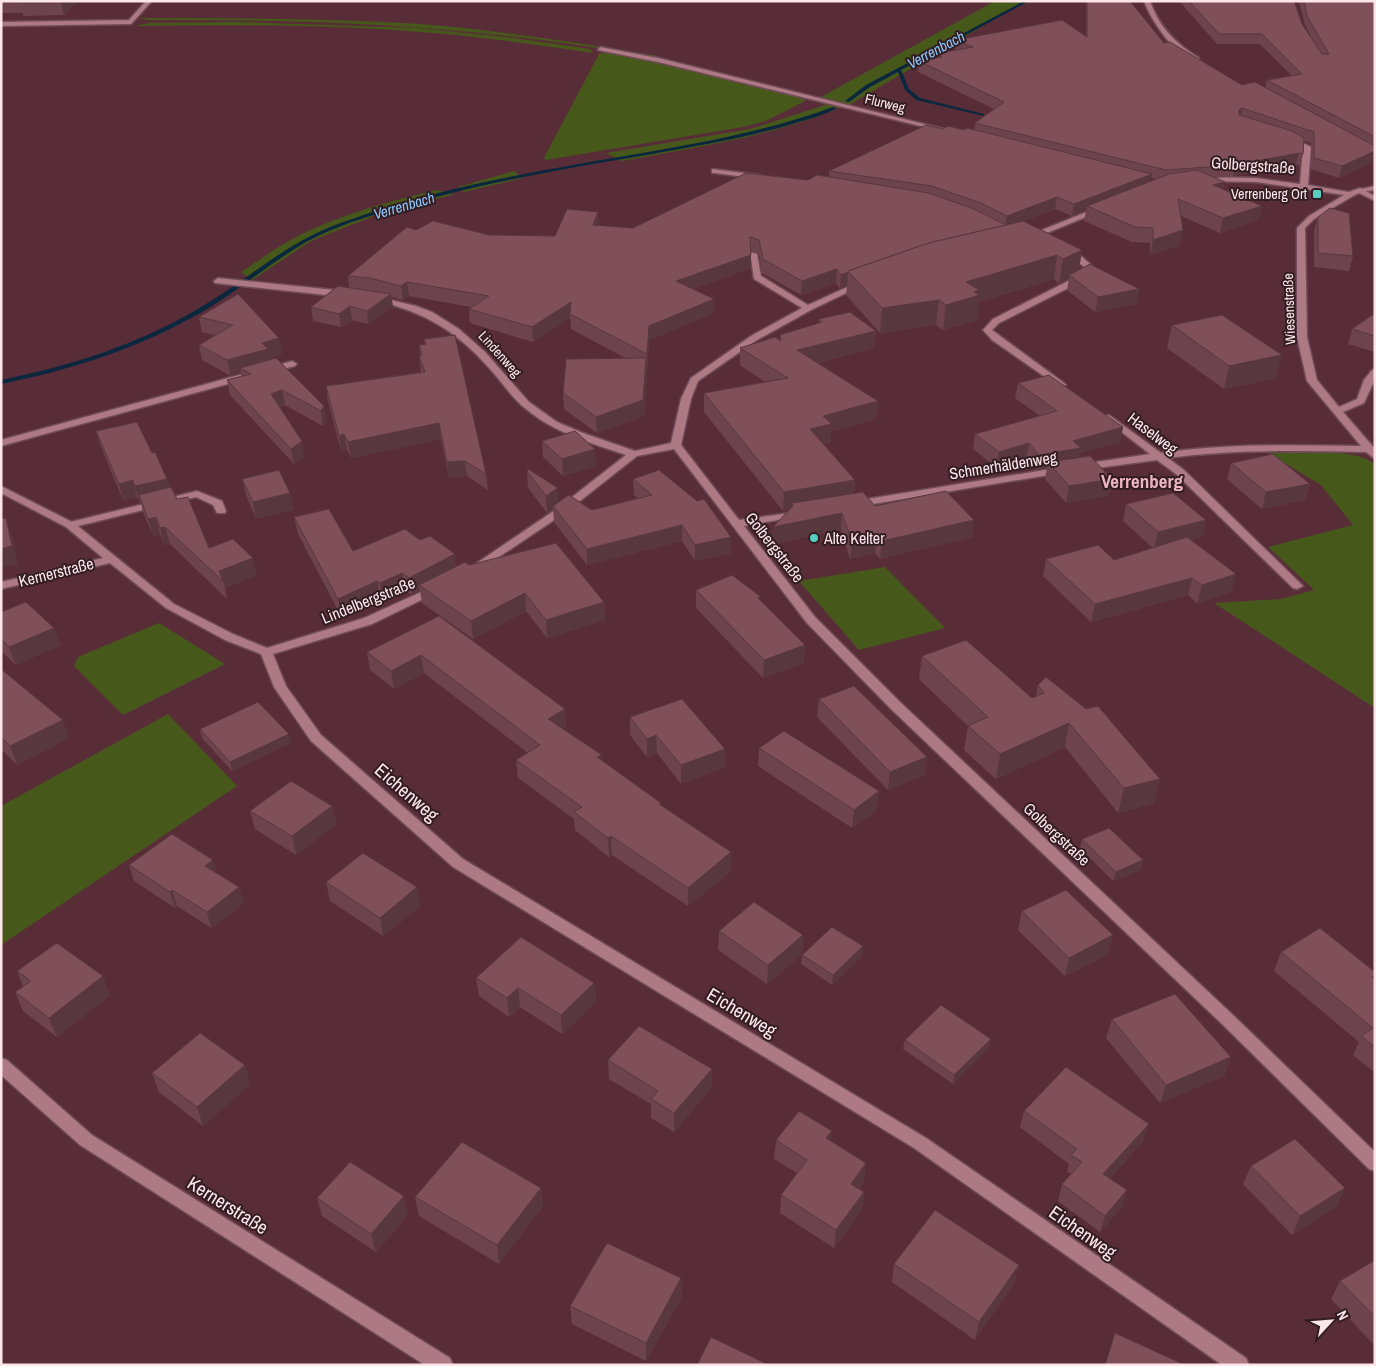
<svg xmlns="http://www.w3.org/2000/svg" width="1376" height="1366" viewBox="0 0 1376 1366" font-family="'Archivo Narrow',sans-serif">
<rect width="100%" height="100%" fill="#592d38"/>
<g fill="#46591b">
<path d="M995,1h30l-176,104 -28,-8z"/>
<path d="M138,18c94,0 187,0 281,6 80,6 160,19 240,32l-8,1c-170,-31 -332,-38 -503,-37z"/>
<path d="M238,22l177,6 91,9 84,12 3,4c-61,-9 -123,-18 -184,-22 -91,-7 -183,-6 -274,-5l14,-3z"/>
<path d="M608,52l43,8 152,37 2,4 -39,20 -23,6 -197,33 -2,-2 55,-104z"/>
<path d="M828,104l13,3c-69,30 -145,40 -219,54l-16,-8 144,-24z"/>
<path d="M514,171l9,7 -59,14 -6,-5z"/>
<path d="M436,190l19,4 -76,20 -68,27 -59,39 -11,-8c19,-12 38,-27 59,-37 42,-21 91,-34 136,-45z"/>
<path d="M1268,453c25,0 91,-6 107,12v243l-161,-105 67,-4 33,-9 -46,-43 85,-22 -32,-40z"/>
<path d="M885,567l60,61 -86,22 -60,-69z"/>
<path d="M159,623l66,41 -102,51 -49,-49 4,-9z"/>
<path d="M168,714l69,72 -236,159v-139z"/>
</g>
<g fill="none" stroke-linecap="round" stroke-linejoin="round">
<g fill="#0a273e" fill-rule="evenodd">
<path d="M1024,1h5l-128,69 8,19 11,9 64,16v2l-68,-16 -11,-10 -7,-18 -28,15 -21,15 -4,-1 21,-16z"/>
<path d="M833,107l4,1c-12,7 -28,11 -41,15 -49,15 -99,23 -149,32 -91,15 -182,31 -270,59 -25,7 -48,16 -71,28 -36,21 -68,49 -104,70 -62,36 -131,58 -201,72v-4c69,-14 139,-36 200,-73 34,-20 65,-46 100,-66 18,-10 37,-18 57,-24 82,-29 169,-44 255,-59 75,-13 149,-25 220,-51z"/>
</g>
<defs>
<g id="service">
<path d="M146,1h6l-21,23 -130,2v-4l128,-2z"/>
<path d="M292,361l5,3 -2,2 -28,7 -5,-3z"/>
<path d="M243,374l5,3 -2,2 -245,67v-6z"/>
<path d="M197,491l25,10 4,10 -1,2h-8l-4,-8 -17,-8 -126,31 -5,-3 1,-2z"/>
</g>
<g id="minor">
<path d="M600,47l58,11 286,71 -3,2 -283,-69 -60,-12z"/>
<path d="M1289,136l22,11 -3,38 41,7 11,-4 15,8v5l-16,-8 -6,3 -39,23 -9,9 2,109 10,43 22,27 18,-8 7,-19 8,-10 3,-1v10l-11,24 -21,9 32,37v10l-9,-7c-66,-1 -132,-3 -198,6l16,12 117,114 2,2 -6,3 -4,-1 -117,-114 -19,-14 -75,10 -5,-3 5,-3 68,-10 -44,-34v-4l3,-1 52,38c67,-10 133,-8 200,-7l-54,-65 -10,-44v-109l12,-12 35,-21 -88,-13 -54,-1 -4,-2 4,-2 54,1 44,6 3,-36 -16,-9 -2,-1z"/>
<path d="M712,169l48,6 4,2 -4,2 -45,-6h-3z"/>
<path d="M1096,208l7,2 -71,29 -7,-2z"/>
<path d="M1064,250c12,-1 26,13 33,22l-1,2 -97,49 -7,7 72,53 2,2 -5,3 -69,-48 -9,-10 10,-11 95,-48 -6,-6 -18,-11z"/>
<path d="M750,252l7,2 4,22 47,29 50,-23 7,2 -54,26 -54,30 -59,41 -7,18 -10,46 58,75 66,-9 1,2 -5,3 -57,10 71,91 86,86 333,313 141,136v19l-6,-2 -147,-145 -331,-315 -84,-86 -133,-174 -37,7 -71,56 -88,59 -4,1 -6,-3 90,-61 68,-53c-35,-12 -71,-22 -100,-46 -14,-11 -24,-27 -36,-40 -34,-39 -66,-57 -116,-69v-4l42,10 16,6 27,17 26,23 44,50 28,20 26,11 52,18 36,-8 10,-44 10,-21 60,-42 51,-28 -48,-29z"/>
<path d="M218,278l127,13 4,3 -4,3 -130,-14 -1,-2z"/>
<path d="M1063,467l4,1v4l-212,35 -5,-3 5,-3z"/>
<path d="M1,486l73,37 100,81 59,30 34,14 97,-30 68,-31h8l2,2 -2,2 -68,33 -99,30 13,32 35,49 142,124 463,279 320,220 3,7h-27l-308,-217 -461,-281 -142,-126 -37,-54 -13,-33 -36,-14 -59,-32 -56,-45 -109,26v-7l102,-24 -37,-31 -65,-34z"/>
<path d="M1,1058l6,2 85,75 358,223 3,7h-28l-345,-220 -79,-70z"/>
</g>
<g id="tertiary">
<path d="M1144,1h6c9,26 26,43 49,57v2c-22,1 -48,-40 -55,-59z"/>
<path d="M1375,186v4l-15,2 -4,-2z"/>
</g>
</defs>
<use href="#service" stroke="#6f4b55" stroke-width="3"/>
<use href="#minor" stroke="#6f4b55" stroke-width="3"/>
<use href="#tertiary" stroke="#6f4b55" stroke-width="3"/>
<use href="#service" fill="#ac7984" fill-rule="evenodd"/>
<use href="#minor" fill="#ac7984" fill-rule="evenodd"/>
<use href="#tertiary" fill="#ac7984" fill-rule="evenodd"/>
</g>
<g fill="#6d444d" fill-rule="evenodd">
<path d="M1,1h76l-13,14 -41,1v-3h-22z"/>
<path d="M1086,1h44l34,42 78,42 23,3 2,-8 25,-4 -32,-32h-43l-38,-43h115l8,23 12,18 -9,-17 -6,-24h76v160l-36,17 -28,-9v-26l-7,-2 -1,13 -3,12 -4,-2 -63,12 -17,2 8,12 38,16 -4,14 -38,13 -39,-17 -2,30 -29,9v-12l-18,-1 -48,-21 2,-10 -14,5 -17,-7 -32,12 59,29 -3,20 60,19 -3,15 -41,8 -28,-22 2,-11 -10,5 -5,-5 -75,23 -2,18 -34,10 -7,-5 -56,8 -34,-38 1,-9 -7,3 -4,-6 -35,12 -39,-22 -3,-19 -8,-3v17l-58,21 21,10v14l-65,27 -5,76 -47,17 -33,-24 -1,-16 64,-34 -56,-30 -1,-11 -37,24 -63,-19 -1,-14 2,-2 -62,-11 -6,4 -12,-3 2,10 -25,17 -16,-4 -11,7 -28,-6 -2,-14 38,-20 -1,-11 68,-46 73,5 66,1 44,-11 -1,1 35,2 175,-48 21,-3v-6l114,-42 31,1 1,-7 19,-14 -76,-37 1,-11 16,-2v-5l21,-4h-1l1,-10 130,-4zM1151,178l6,1 -6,3z"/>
<path d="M1318,217l35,39 -4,15 -35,-4v-36z"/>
<path d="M238,294l44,60 -12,3v2l54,47 3,15 -4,5 -38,-21 -6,2 25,49 -10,8 -64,-69 -3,-15 14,-4v-3l-10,3 -29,-16 -3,-15 16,-10 -13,-3 -3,-15z"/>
<path d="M1375,313v39l-27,-8 4,-15z"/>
<path d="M819,319l57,12 -2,17 -57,15 61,38 -2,18 -45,13v10l-8,2 32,36 -1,13 21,13 97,31 -92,22 -5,-6 -25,6 -9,-29 -69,14 1,-17 16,-17 -6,1 -79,-99v-19l61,-11 -25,-17v-17l40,-9v-4l39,-12z"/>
<path d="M1172,325l104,53 -52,11 -57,-41z"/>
<path d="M424,339l62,135 2,16 -21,-14 -18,2 -8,-39 -90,19 -4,-8 -6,1 -13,-50 -2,-15 95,-14 -2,-16h1l-1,-11h6z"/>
<path d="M1018,383l105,44 -3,15 -40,11 -1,4 33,22 -3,17 -43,7 -21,-24 2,-11 -10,2 -11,-11 -30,8 -23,-18 2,-15 65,-18 -25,-18z"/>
<path d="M96,431l56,22 15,26 3,9 39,60 48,27 -32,13 2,11 -57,-55 -6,1 -4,-11 -7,2 -10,-24 -2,-9h-1l-3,-6 -14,3 -22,-53z"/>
<path d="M542,441l54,25 -33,10 -20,-19z"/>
<path d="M1231,463l79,21 -5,16 -43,9 -35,-30z"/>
<path d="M527,471l32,31 33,8 46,-12 -4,-3 -1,-16 98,58v16l-36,8 -13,-20 -95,24 -33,-43 -1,-13 -6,4 -19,-25z"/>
<path d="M242,479l48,14 3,17 -37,9 -10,-24z"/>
<path d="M1126,504l80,16 -4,17 -11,3 45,34 -5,18 -34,11 -9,-8 -97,27 -48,-46 3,-17 68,1 39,-12 -30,-27z"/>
<path d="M294,517l59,34 67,-11 36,26 13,-1 135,37 1,18 -58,18 -21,-27 -53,28 -51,-36 -2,-12 -8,4 -7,-5 -22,10 -3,-2 -39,18 -43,-82z"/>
<path d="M696,590l65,11 43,62 -41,15 -67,-70z"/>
<path d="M1,612l53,16 6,17 -44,20 -15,-14z"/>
<path d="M439,616l126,93 1,18 -3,2 39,26v6l59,42v3l70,65 -43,35 -76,-51 -3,2 -34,-27 -1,-11 -56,-41 -2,-18 12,-7 -104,-80 -30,16 -24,-19 -3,-18z"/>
<path d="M922,656l110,42 4,-2 2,-11 122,94 -6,24 -36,10 -53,-66 -69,32 -32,-29 4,-24 -49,-47z"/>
<path d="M1,669l68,69 -52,27 -16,-16z"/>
<path d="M819,699l108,58 -2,18 -37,15 -71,-73z"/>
<path d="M630,717l95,32v18l-44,17 -24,-31 -10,4 -17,-22z"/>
<path d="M200,729l91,14 -59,28 -30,-33z"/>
<path d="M759,748l120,43 -2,19 -25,18 -94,-62z"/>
<path d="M332,806l4,18 -40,31 -41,-26 -5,-18z"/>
<path d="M1082,839l61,21 -2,10 -28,11 -33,-33z"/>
<path d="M129,865l88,8 27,30 -33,25 -34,-22 -2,2 -41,-27z"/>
<path d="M326,882l91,5 3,19 -37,30 -53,-35z"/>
<path d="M1022,911l87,43 -44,22 -47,-46z"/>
<path d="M719,931l84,4 -1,19 -35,30 -49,-34z"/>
<path d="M863,946l-1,10 -30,29 -31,-21 1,-9z"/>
<path d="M1281,952l94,20v101l-22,-18 6,-13 -85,-71z"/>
<path d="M17,971l93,24 -53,42 -34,-26 -8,-19 8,-6z"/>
<path d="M476,978l118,5 2,19 -34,32 -42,-27 -11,10 -30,-21z"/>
<path d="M1112,1019l119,38 -7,19 -64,27 -54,-65z"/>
<path d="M991,1039l-2,9 -36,36 -50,-35 2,-9z"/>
<path d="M608,1060l104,9v18l-38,45 -23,-14v-14l-42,-25z"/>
<path d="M245,1065l5,19 -47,42 -44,-34 -7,-19z"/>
<path d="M1024,1111l119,30 -33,37 12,29 -22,25 -42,-31 4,-17 9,-10 -4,-2 2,-8 -49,-37z"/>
<path d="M776,1140l55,1 35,22 -2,18 -5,8 5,3 -2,18 -28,38 -54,-35 1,-18 16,-22 -23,-14z"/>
<path d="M1251,1166l86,40 -45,29 -49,-51z"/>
<path d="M541,1188l2,18 -44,58 -80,-48 -4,-19z"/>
<path d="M317,1198l91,17 -32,37 -54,-36z"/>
<path d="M1375,1260v86l-44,-47 9,-18z"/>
<path d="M894,1264l125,1 -5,18 -39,57 -83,-58z"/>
<path d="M681,1278l1,18 -36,65 -74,-37 -2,-18z"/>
</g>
<g fill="#59373f">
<path d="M62,1h15l-13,14 -3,-12z"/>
<path d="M1242,108l-2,11 -1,-9z"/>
<path d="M1375,151v10l-36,17 3,-12z"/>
<path d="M1299,153l-3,11 -63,12 3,-11z"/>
<path d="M1152,174l-2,11 -63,21 -1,5 -14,5 2,-12z"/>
<path d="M1225,182l-3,14 -9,-11z"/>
<path d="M1057,197l-2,12 -49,19 -1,-3 2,-9z"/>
<path d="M1262,206l-4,14 -38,13 3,-15z"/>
<path d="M598,212l1,13 -6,14v-14z"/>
<path d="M1183,230l-4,16 -29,9 3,-15z"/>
<path d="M1082,250l-4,24 -9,1v4l-10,5 4,-25z"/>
<path d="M751,255v13l-75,27v-14z"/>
<path d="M1057,255l-3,24 -75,23 -2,18 -34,10 3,-25 20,-23z"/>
<path d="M837,269l-1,14 -35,12 1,-14z"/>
<path d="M848,272l-1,14 -7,3 1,-14z"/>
<path d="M407,282l2,14 -6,4 -2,-14z"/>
<path d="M1139,289l-3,15 -41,8 3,-15z"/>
<path d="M391,294l2,13 -25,17 -1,-13z"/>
<path d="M714,299v14l-65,27 -2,29v-15l2,-28z"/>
<path d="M939,300l-3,25 -56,8 2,-25z"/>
<path d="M571,302l-1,16 -37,24 -1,-15z"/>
<path d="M350,306l2,14 -11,7 -2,-13z"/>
<path d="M876,331l-2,17 -78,20 1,-18z"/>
<path d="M279,338l3,16 -12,3 1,8 -31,3 1,5 -10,3 -4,-16 35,-17z"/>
<path d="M1282,355l-6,23 -52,11 5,-23z"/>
<path d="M646,358l1,16 -3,42 -47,17 -1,-16z"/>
<path d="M282,390l3,15 -11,4 -3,-15z"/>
<path d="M878,401l-2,18 -45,13v10l-22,6 1,-19 13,-13z"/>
<path d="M324,406l3,15 -4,5 -2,-15z"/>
<path d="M439,423l2,16 -90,19 -3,-16z"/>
<path d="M1123,427l-3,15 -40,11 -2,10 -30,-1 -1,6 -10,2 2,-15 34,-14z"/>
<path d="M344,434l3,16 -6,1 -2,-15z"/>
<path d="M302,441l2,15 -10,8 -3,-15z"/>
<path d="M1029,443l-3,16 -30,8 3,-15z"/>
<path d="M595,449l1,17 -33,10 -1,-17z"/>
<path d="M465,461l2,15 -18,2 -2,-16z"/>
<path d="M167,479l5,16h-33l2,8h-1l-5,-17z"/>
<path d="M1112,479l-3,17 -43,7 3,-17z"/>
<path d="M133,480l4,17 -14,3 -4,-16z"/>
<path d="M855,480l-2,20 -60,6 -1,-3 -1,7 -8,1 1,-19z"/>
<path d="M1310,484l-5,16 -43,9 4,-17z"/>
<path d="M558,488l1,17 -6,1v3l-6,4 -1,-17z"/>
<path d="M290,493l3,17 -37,9 -3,-17z"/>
<path d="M842,513l-1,17 -69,14 1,-17z"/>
<path d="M156,517l4,17 -7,2 -5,-17z"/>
<path d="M6,518l6,17 6,29 -17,3v-18z"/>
<path d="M974,520l-2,17 -92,22 2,-18z"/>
<path d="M1206,520l-4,17 -48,12 4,-17z"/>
<path d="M682,525v16l-95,24v-16z"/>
<path d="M165,527l5,17 -6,1 -4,-17z"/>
<path d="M877,536l-2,17 -25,6 2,-18z"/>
<path d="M731,537v16l-36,8v-16z"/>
<path d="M455,554l2,18 -38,13 1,6 -8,4 -3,-17z"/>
<path d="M253,558l4,17 -32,13 -2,-7 -4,-10z"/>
<path d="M402,573l3,17 -22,10 -3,-17z"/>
<path d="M1236,574l-5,18 -34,11 5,-18z"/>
<path d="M1192,578l-4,17 -97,27 4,-18z"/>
<path d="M377,581l3,17 -39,18 -3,-17z"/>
<path d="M525,593l1,18 -53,28 -2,-18z"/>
<path d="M604,602l1,18 -58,18 -1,-18z"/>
<path d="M54,628l6,17 -44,20 -7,-18z"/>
<path d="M805,645l-1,18 -41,15 1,-18z"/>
<path d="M421,655l3,18 -30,16 -3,-18z"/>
<path d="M565,709l1,18 -17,10 -1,-18z"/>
<path d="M63,720l6,18 -52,27 -7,-19z"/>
<path d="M1069,723l-4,24 -69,32 4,-25z"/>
<path d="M289,734l2,9 -59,28 -2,-9z"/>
<path d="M656,735l1,18 -10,4v-18z"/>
<path d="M725,749v18l-44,17v-19z"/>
<path d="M602,755l1,19 -6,-17z"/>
<path d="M927,757l-2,18 -37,15 2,-18z"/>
<path d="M1160,779l-6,24 -36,10 6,-25z"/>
<path d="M879,791l-2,19 -25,18 2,-18z"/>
<path d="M332,806l4,18 -40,31 -4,-19z"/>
<path d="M611,836l1,19 -3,2 -1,-19z"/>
<path d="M731,852v19l-43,35v-18z"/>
<path d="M213,860l4,16 -12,-10z"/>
<path d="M1143,860l-2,10 -28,11 3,-9z"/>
<path d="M239,887l5,16 -33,25 -4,-16z"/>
<path d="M417,887l3,19 -37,30 -3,-18z"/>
<path d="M172,890l5,16 -2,2 -5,-16z"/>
<path d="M803,935l-1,19 -35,30 1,-19z"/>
<path d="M1113,935l-4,19 -44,22 4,-18z"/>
<path d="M863,946l-1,10 -30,29 1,-10z"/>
<path d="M103,976l7,19 -53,42 -8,-19z"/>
<path d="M594,983l2,19 -34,32 -1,-19z"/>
<path d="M518,988l2,19 -11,10 -2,-19z"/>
<path d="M991,1039l-2,9 -36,36 1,-9z"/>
<path d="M1231,1057l-7,19 -64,27 6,-18z"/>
<path d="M245,1065l5,19 -47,42 -6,-19z"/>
<path d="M712,1069v18l-38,45v-19z"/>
<path d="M1149,1124l-6,17 -45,50 5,-17z"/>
<path d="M832,1131l-2,18 -4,-11z"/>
<path d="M866,1163l-2,18 -15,22 2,-19z"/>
<path d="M541,1188l2,18 -44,58 -2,-19z"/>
<path d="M1345,1188l-8,18 -45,29 8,-19z"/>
<path d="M1127,1190l-5,17 -22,25 5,-16z"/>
<path d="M864,1192l-2,18 -28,38 2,-18z"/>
<path d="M404,1196l4,19 -32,37 -5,-18z"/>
<path d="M1019,1265l-5,18 -39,57 4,-18z"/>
<path d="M681,1278l1,18 -36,65v-18z"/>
</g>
<g fill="#7f4f5a" stroke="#59373f">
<path d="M22,1h40l-1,2h-41z"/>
<path d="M1087,1h43l34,42 6,-1 72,43 13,-3 120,64v5l-33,15 -28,-8v-26l-72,-24 -3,2v5l53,16 12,7 -1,16 -4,-1 -63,12 -70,5 -191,-47 29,-21 -85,-41 23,-4 -7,-3 38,-7 -17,-7 106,-20 25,17z"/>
<path d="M1189,1h105l8,23 20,30h7l-22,-38 -3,-15h71v136l-108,-57 35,-6 -40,-40h-43z"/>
<path d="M926,125l17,4 5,-3 16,4 3,-2 185,46 -78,30 -17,-7 -50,19 -26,-13 -49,-17 -103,-15z"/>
<path d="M1197,170l28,12 -12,3 49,21 -39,12 -45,-19 5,31 -30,10v-12l-18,-1 -48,-21 82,-32z"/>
<path d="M746,173l62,7 9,-5 112,18 45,16 32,16 -77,18 -81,28v1l-7,3 -4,-6 -35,12 -39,-22 -4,-19 -9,-3 1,18 -75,26 38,18 -65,27 -2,28 -77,-40 1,-12 -39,25 -63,-18 20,-13 -82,-14 -6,4 -31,-8 -22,-2 59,-49 9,3 17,-9 56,14 66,1 12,-27 31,3 -5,13 40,3z"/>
<path d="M1330,208l19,5 4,43 -35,-3v-36z"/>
<path d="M1023,221l59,29 -19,9 -6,-4 -91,27 13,8 -5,2 6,3 -34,10 -7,-5 -57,8 -34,-37 81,-28z"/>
<path d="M1090,264l49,25 -41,8 -29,-22z"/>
<path d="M338,286l53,8 -24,17 -17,-5 -11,8 -28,-7z"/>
<path d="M238,294l41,44 -17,5 6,6 -41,11 -28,-15 34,-20 -34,-8z"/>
<path d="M850,312l26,19 -79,19 81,51 -55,15 9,8 -22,5 45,51 -71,12 -80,-99 84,-15 -48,-30 35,-11 6,4 -1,-6 42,-13 -3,-3z"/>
<path d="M1375,313v23l-23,-7z"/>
<path d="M1222,315l60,40 -53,11 -57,-41z"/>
<path d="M455,335l31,139 -21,-13 -18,1 -8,-39 -91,19 -4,-8 -5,2 -13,-50 99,-14 -6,-16 3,-1 -3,-10 7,-1 -2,-5z"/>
<path d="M276,358l48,48 -3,5 -39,-21 -11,4 31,47 -11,8 -64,-69 24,-6 -11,-6z"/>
<path d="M646,358l-3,42 -47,17 -33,-24 3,-34z"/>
<path d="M1049,375l74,52 -50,14 8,7 -42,7 -10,-12 -30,9 -24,-18 82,-23 -39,-28z"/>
<path d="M137,422l15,31 3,-1 12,27 -32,7 -2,-6 -14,4 -23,-53z"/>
<path d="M575,431l20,18 -33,10 -20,-18z"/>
<path d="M1273,454l37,30 -44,8 -35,-29z"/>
<path d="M1090,456l22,23 -43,7 -21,-24z"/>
<path d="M528,469l30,19 -12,8 -19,-25z"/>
<path d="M279,470l11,23 -37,9 -11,-23z"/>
<path d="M659,470l38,31 7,-2 27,38 -36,8 -13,-20 -95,24 -34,-43 16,-11 23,15 60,-15 -19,-16z"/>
<path d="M171,487l6,12 11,-2 21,51 24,-9 20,19 -34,13 4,10 -58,-54 -5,1 -4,-11 -8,2 -9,-24z"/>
<path d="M946,491l28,29 -92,21 -5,-5 -25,5 -10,-28 -69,14 20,-21 -1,-3 71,-11 12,14z"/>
<path d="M1173,493l33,27 -48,12 -32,-28z"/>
<path d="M329,509l24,42 52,-22 15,11 10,-4 25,18 -46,24 -7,-5 -22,10 -3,-2 -39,18 -44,-82z"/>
<path d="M6,518l6,28 -11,3v-30z"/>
<path d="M1187,537l49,37 -34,11 -10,-7 -97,26 -49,-45 52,-14 16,15z"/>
<path d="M556,543l48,59 -58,18 -21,-27 -54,28 -52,-36 46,-23 4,3z"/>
<path d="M732,575l29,22 -3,1 47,47 -41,15 -68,-70z"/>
<path d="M26,602l28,26 -45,19 -8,-8v-27z"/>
<path d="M439,616l126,93 -17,10 54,36 -5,2 64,46 -2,1 72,48 -43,36 -77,-52 -3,2 -34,-26 8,-5 -66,-47 24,-15 -119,-90 -30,16 -24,-19z"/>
<path d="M966,640l66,58 12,-5 -6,-8 8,-8 40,32 12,-3 62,73 -36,9 -55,-65 -69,31 -32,-28 20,-9 -66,-61z"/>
<path d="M1,669l62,51 -53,26 -9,-9z"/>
<path d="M854,686l73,71 -37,15 -71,-73z"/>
<path d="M682,699l43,50 -44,16 -25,-30 -9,4 -17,-22z"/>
<path d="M258,702l31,32 -59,28 -30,-33z"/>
<path d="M784,731l95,60 -25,19 -95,-62z"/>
<path d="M291,781l41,25 -40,30 -42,-25z"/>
<path d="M1109,828l34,32 -27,12 -34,-33z"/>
<path d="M172,834l41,26 -8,6 34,21 -32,25 -35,-22 -2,2 -41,-27z"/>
<path d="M363,853l54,34 -37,31 -54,-36z"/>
<path d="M1066,890l47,45 -44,23 -47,-47z"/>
<path d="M754,902l49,33 -35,30 -49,-34z"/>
<path d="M832,927l31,19 -30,29 -31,-20z"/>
<path d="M1320,928l55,44v3l-3,2 3,1v69l-14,-11 12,-8 -92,-76z"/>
<path d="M521,937l73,46 -33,32 -43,-27 -11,10 -31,-20z"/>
<path d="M57,943l46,33 -54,42 -34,-26 16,-11 -14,-10z"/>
<path d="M1175,994l56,63 -65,28 -54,-66z"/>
<path d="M941,1005l50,34 -37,36 -49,-35z"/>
<path d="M639,1026l73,43 -38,44 -23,-14 7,-8 -50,-31z"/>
<path d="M200,1033l45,32 -48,42 -45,-34z"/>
<path d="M1066,1067l83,57 -46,50 24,16 -22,26 -43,-32 20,-22 -11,-7 6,-6 -53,-38z"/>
<path d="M799,1111l33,20 -6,7 40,25 -15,21 13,8 -28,38 -55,-35 26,-35 -31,-20z"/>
<path d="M1295,1139l50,49 -45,28 -49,-50z"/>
<path d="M462,1142l79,46 -44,57 -82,-48z"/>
<path d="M350,1162l54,34 -33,38 -54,-36z"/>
<path d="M935,1210l84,55 -40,57 -85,-58z"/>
<path d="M607,1243l74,35 -35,65 -76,-37z"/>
<path d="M1375,1260v57l-35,-36z"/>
<path d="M1115,1333l70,32h-80z"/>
<path d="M711,1337l58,28h-72z"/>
</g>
<g fill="#58cec0" stroke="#321d22" stroke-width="2">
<rect x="1312" y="189" width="10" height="10" rx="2.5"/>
<circle cx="814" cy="538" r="5"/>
</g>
<g text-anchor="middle" stroke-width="4" stroke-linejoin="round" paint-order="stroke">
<g font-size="14" fill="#fde6ea" stroke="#321d22">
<text transform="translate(885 103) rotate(14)" y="5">Flurweg</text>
<text transform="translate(1289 309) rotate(-92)" y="5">Wiesenstraße</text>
<text transform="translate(500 354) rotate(48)" y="5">Lindenweg</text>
</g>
<g font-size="14" fill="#fde6ea" stroke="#321d22" text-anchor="end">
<text x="1307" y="199">Verrenberg Ort</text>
</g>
<g font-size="15" font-style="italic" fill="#8ac6fa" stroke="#321d22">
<text transform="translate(936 50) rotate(-28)" y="5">Verrenbach</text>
<text transform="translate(404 206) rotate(-16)" y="5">Verrenbach</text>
</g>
<g font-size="16" fill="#fde6ea" stroke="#321d22">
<text transform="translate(1253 165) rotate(4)" y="6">Golbergstraße</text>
<text transform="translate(1153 433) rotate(37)" y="6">Haselweg</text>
<text transform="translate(1003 465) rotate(-9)" y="6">Schmerhäldenweg</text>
<text transform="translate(775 547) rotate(52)" y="6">Golbergstraße</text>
<text transform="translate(56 572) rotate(-14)" y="6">Kernerstraße</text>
<text transform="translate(368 600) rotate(-22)" y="6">Lindelbergstraße</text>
<text transform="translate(1057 834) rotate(43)" y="6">Golbergstraße</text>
</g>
<g font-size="16" fill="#fde6ea" stroke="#321d22" text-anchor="start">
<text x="824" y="544">Alte Kelter</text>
</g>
<g font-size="19" font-weight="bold" fill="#ebb4bf" stroke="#321d22">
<text x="1142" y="488">Verrenberg</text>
</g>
<g font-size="19" fill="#fde6ea" stroke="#321d22">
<text transform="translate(407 792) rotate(41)" y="7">Eichenweg</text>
<text transform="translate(742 1012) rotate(31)" y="7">Eichenweg</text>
<text transform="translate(228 1205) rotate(32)" y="7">Kernerstraße</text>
<text transform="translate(1083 1232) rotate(35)" y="7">Eichenweg</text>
</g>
</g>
<rect width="1376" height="1366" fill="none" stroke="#fde6ea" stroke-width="5"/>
<g transform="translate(1331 1321) rotate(64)" stroke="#321d22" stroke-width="4" paint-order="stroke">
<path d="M0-4L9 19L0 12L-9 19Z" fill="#fde6ea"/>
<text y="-8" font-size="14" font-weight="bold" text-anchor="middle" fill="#fde6ea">N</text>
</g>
</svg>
